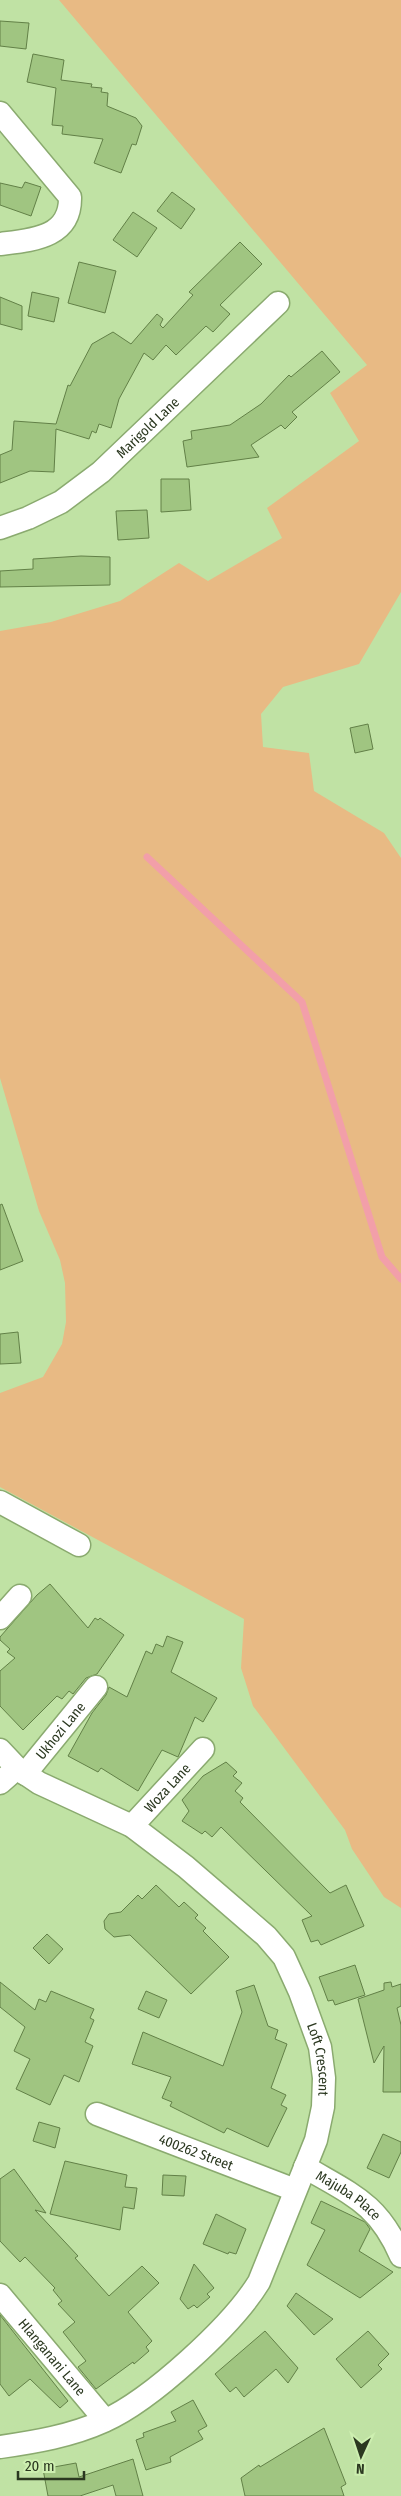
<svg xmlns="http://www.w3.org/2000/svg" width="401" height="2496" viewBox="0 0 401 2496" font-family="'Fira Sans Condensed',sans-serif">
<rect width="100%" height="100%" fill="#c0e2a4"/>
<path fill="#e8ba84" d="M59,0h342v592l-42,72 -76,23 -22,27 2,33 46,6 5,38 70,42 17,25v1050l-17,-11 -32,-48 -7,-19 -92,-124 -12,-38 3,-49 -244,-132v-94l43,-16 19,-33 4,-22 -1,-39 -5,-23 -21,-49 -39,-133v-447l51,-9 69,-21 59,-38 29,18 74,-43 -15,-30 92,-67 -29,-48 37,-28z"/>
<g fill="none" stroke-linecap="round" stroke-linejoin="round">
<path stroke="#f29fa9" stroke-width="7" d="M147,857l155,145 80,255 19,22"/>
</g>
<g fill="#a0c581" stroke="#628047">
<path d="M0,21l29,2 -3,26 -26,-3z"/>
<path d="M33,54l31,6 -3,20 31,4 -1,3 11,1 -1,4 7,1 -1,13 29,12 6,8 -6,19 -4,-1 -11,29 -27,-10 9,-24 -41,-5 1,-8 -11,-1 4,-37 -29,-6z"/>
<path d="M25,182l16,5 -10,29 -31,-11v-22l22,5z"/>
<path d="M172,192l23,17 -14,20 -24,-18z"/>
<path d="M133,212l24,16 -20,29 -24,-17z"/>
<path d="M240,242l22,22 -42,41 10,9 -17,18 -7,-6 -30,29 -10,-10 -13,15 -9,-7 -25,46 -8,29 -12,-4 -3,9 -4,-2 -3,8 -33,-10 -2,43 -24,-1 -30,12v-28l12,-5 2,-29 42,3 12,-39 2,1 22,-42 21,-12 18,12 26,-30 6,5 -3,6 3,3 30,-33 -4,-3z"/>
<path d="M79,262l37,9 -11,42 -37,-10z"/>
<path d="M32,292l27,6 -5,24 -26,-6z"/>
<path d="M0,297l22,9v24l-22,-6z"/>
<path d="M322,351l18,21 -48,40 5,5 -12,12 -4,-4 -30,20 8,12 -72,10 -4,-26 9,-2 -1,-8 39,-6 31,-21 28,-29 2,2z"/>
<path d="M161,479h28l2,31 -30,2z"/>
<path d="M147,510l2,28 -31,2 -2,-29z"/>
<path d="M81,556l29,1v28l-110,2v-16l33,-2v-10z"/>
<path d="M368,724l5,25 -18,4 -5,-25z"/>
<path d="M2,1204l21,57 -23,9v-65z"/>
<path d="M18,1332l3,31 -21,1v-30z"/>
<path d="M50,1584l38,44 7,-10 3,2 2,-2 24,17 -27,39 -11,4 -13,16 -4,-3 -7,8 -5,-3 -34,34 -23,-24v-35l15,-13 -8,-6 3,-3 -10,-9v-3l37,-42z"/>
<path d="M167,1636l16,6 -12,30 46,26 -14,24 -8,-5 -17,40 -16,-7 -24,41 -37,-23 -3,4 -30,-16 24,-43 14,-18 3,-8 18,10 19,-46 6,3 4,-10 7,3z"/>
<path d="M226,1762l11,10 -4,4 9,7 -7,8 8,7 -3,4 90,91 16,-8 18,41 -43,19 -3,-5 -7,2 -9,-22 10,-4 -91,-89 -9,10 -7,-6 -3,3 -20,-13 7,-10 -7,-11 21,-24z"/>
<path d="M156,1885l23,22 5,-5 14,13 -3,3 11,10 -3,3 26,26 -38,37 -61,-59 -16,2 -9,-8 -1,-8 5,-7 12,-2 17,-17 4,4z"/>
<path d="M47,1934l16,15 -14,15 -16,-16z"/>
<path d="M355,1965l10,30 -30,10 -2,-5 -5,1 -9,-24z"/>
<path d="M0,1982l35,28 4,-11 7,3 5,-11 43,18 -4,9 4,2 -9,22 8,4 -14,36 -15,-7 -14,30 -34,-16 14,-30 -16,-8 11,-24 -25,-20z"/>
<path d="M391,1982l1,5 9,-3v22l-4,2 4,17v67h-18l1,-46 -10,17 -16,-64 26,-9v-7z"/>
<path d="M254,1985l14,41 10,4 -3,9 12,5 -16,44 15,7 -5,10 6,3 -19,39 -41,-19 -3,5 -54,-27 2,-4 -10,-4 9,-21 -39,-13 11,-32 80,34 19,-54 -6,-21z"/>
<path d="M146,1991l21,9 -8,18 -21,-9z"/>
<path d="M39,2122l21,6 -5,20 -22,-7z"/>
<path d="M383,2134l18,8v10l-12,26 -22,-10z"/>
<path d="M65,2161l62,14 -2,12 12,1 -3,21 -11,-2 -3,23 -70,-16z"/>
<path d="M14,2169l32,44 -11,-3 43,46 -3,2 34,38 33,-30 17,17 -31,29 24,29 -6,6 3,4 -15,13 -1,-2 -37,27 -18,-22 8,-6 -23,-29 12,-10 -17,-18 4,-3 -9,-11 2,-2 -30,-31 -5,5 -20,-21v-62z"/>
<path d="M163,2175l23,1 -2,20 -22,-1z"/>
<path d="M321,2201l44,21 5,7 -11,22 34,21 -33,26 -53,-33 18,-35 -14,-7z"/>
<path d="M216,2214l30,15 -10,25 -7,-2 -1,2 -25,-10z"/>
<path d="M194,2264l20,24 -7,6 3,3 -13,11 -3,-3 -6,4 -8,-10z"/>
<path d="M296,2293l37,26 -19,16 -27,-29z"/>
<path d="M0,2315l68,86 -8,7 -30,-29 -21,17 -9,-12z"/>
<path d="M265,2331l33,37 -10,15 -12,-14 -32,28 -8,-10 -6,5 -15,-18z"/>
<path d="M368,2331l21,23 -11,11 4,4 -21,19 -25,-29z"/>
<path d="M193,2400l14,26 -9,5 5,8 -33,18 1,5 -25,8 -10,-30 8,-3 -1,-4 33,-12 -5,-9z"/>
<path d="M324,2428l22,56 -5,3 3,9h-99l-4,-18 18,-13 1,2z"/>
<path d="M133,2459l10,37h-27l-3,-11 -33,11h-32l-5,-27 33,-6 3,14z"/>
</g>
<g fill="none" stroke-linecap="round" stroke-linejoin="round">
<defs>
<g id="street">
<path d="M0,113l70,84c1,41 -38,43 -70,47"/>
<path id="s1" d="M0,528l28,-10 33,-16 40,-30 177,-169"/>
<path d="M0,1502l79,43"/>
<path d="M0,1618l20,-22"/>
<path id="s2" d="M0,1750l17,18 22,15 93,43 54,41 80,69 18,21 16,35 20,55 4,31 -1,29 -7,33 -57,142c-27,44 -108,118 -155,139 -33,15 -69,21 -104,26"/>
<path id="s3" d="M25,1774l71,-87"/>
<path d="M0,1783l17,-15"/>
<path id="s4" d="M132,1826l71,-77"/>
<path id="s5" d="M97,2114l198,76"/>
<path id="s6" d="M305,2167c47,28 73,36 96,89"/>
<path id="s7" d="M0,2295l105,125"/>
</g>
</defs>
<use href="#street" stroke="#8aaa6f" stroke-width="25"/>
<use href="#street" stroke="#fff" stroke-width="22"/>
</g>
<g text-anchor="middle" stroke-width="4.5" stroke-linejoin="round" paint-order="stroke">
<g font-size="14" fill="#2b3820" stroke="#cdefb0">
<text dy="5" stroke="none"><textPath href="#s1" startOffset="181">Marigold Lane</textPath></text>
<text dy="5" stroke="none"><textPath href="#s3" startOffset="56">Ukhozi Lane</textPath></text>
<text dy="5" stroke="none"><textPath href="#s4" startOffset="52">Woza Lane</textPath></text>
<text dy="5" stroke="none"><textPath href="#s2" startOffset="464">Loft Crescent</textPath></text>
<text dy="5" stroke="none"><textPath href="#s5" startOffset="106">400262 Street</textPath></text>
<text dy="5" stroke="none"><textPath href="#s6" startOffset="52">Majuba Place</textPath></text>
<text dy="5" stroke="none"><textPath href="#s7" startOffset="81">Hlanganani Lane</textPath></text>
</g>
</g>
<g transform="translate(361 2456) rotate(183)" stroke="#cdefb0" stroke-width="4" paint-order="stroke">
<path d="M0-4L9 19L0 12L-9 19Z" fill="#2b3820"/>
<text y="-8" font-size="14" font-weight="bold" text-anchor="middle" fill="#2b3820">N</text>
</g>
<path d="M18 2471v8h66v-8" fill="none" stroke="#2b3820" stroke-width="2.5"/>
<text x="25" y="2471" font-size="15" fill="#2b3820" stroke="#cdefb0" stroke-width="4" paint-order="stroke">20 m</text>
</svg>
